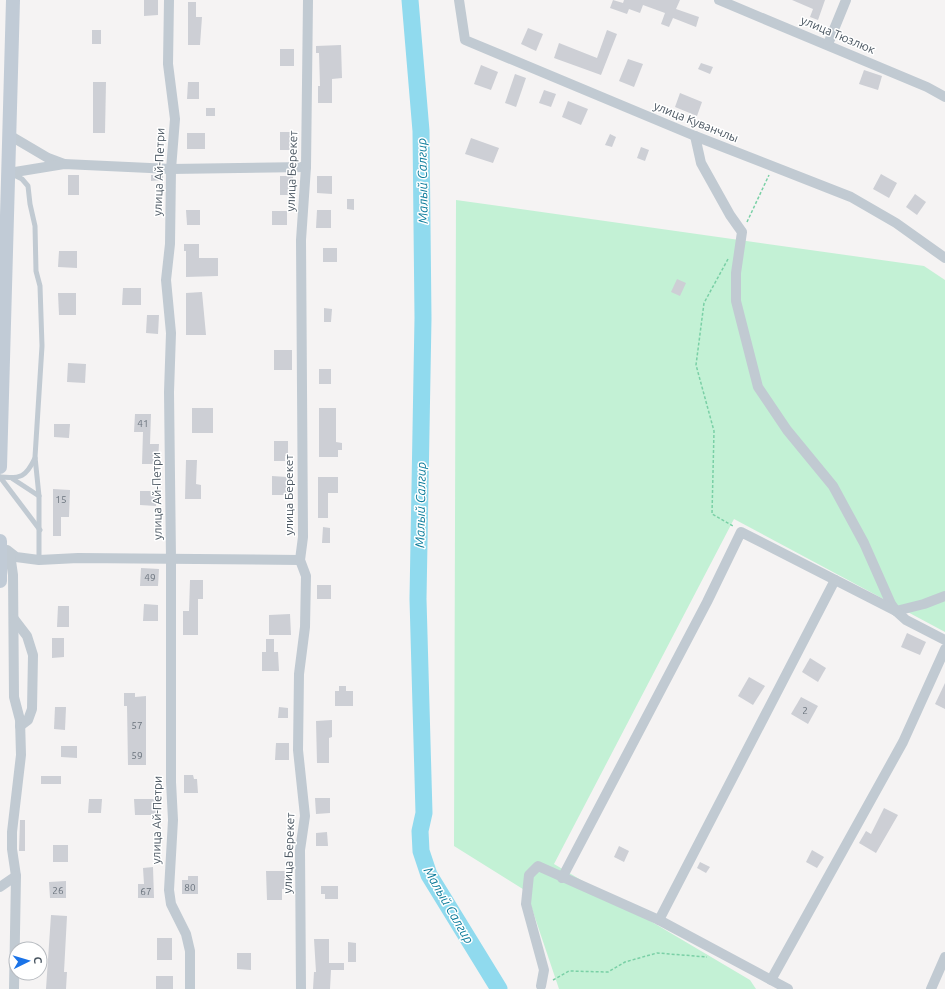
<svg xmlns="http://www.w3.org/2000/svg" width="945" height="989" viewBox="0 0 945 989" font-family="Ubuntu,sans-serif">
<rect width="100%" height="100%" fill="#f5f3f3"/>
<path fill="#c3f1d5" d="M456,200l468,66 21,14v352l-211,-113 -180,345 196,116 6,9h-197l-33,-98 -72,-45z"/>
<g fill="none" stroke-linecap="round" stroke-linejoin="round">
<path stroke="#90daee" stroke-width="17" d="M410,0l11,131 2,187 -5,281 6,214 -4,18 1,20 8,24 70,114"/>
</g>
<g fill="#cdcfd5">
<path d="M144,0h14v15l-14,1z"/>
<path d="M613,0l10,3 1,-3h56l-4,9 23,8 -3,10 -23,-9 -4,9 -8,-3 4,-11 -22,-8 -3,8 -11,-4 -2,5 -17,-6z"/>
<path d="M792,0h33l-7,20 -8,-3 3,-8z"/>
<path d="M188,2h8v15h6l-2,28h-12z"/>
<path d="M528,28l15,6 -7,17 -15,-7z"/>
<rect x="92" y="30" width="9" height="14"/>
<path d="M607,30l10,4 -16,41 -47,-17 5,-15 38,15z"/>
<path d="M341,45l1,33 -10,1v24h-14v-17h2l-1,-33h-3v-7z"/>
<rect x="280" y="49" width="14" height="17"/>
<path d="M628,59l15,5 -9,23 -15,-6z"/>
<path d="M701,63l12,4 -3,7 -12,-5z"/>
<path d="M481,65l17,7 -7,18 -17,-6z"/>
<path d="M864,70l18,6 -4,14 -19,-6z"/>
<path d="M515,74l11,4 -10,29 -11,-4z"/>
<path d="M93,82h13l-1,51h-12z"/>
<path d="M188,82h11v17h-12z"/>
<path d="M544,90l12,4 -5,13 -12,-4z"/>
<path d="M680,93l22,9 -5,14 -22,-9z"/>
<path d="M568,101l20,8 -7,16 -19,-8z"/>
<rect x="206" y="108" width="9" height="8"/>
<rect x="280" y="132" width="14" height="18"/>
<rect x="187" y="133" width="18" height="16"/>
<path d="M610,134l6,3 -4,10 -7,-2z"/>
<path d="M471,138l28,10 -6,15 -28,-9z"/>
<path d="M641,147l8,3 -4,11 -8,-3z"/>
<path d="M881,174l16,9 -8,15 -16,-9z"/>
<rect x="68" y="175" width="11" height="20"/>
<path d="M151,175h12v5l-12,1z"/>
<rect x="280" y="176" width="13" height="19"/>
<path d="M317,176h15v18l-15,-1z"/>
<path d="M915,194l11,8 -9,13 -11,-8z"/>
<path d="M347,199h7v11l-7,-1z"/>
<path d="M186,210h14v15h-13z"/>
<path d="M317,210h14v18h-15z"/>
<rect x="272" y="211" width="15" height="14"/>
<path d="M184,244h15v14h19v18l-32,1v-26h-2z"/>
<rect x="323" y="248" width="14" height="14"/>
<path d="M59,251h18v17l-19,-1z"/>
<path d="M677,279l9,4 -6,13 -9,-4z"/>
<path d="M123,288h18v17h-19z"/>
<path d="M202,292l4,43h-20v-42z"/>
<path d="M58,293h18v22h-17z"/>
<path d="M324,308l8,1 -1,13h-7z"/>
<path d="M147,315h12l-1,19 -12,-1z"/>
<rect x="274" y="350" width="18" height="20"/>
<path d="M68,363l18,1 -1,19 -18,-1z"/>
<rect x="319" y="369" width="12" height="15"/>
<rect x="192" y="408" width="21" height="25"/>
<path d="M319,408h17v34l6,1v7h-4v7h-19z"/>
<path d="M135,414h16l-1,30h9l-1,17h-5v3h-11l1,-32h-9z"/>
<path d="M54,424h16l-1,14 -15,-1z"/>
<path d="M274,441h14v15h-3v5h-11z"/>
<path d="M186,460h11l-1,24 5,1v14h-16z"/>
<path d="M272,476l15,1v18h-15z"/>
<path d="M318,477h20v16h-10v25h-10z"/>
<path d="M53,489l17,1 -1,27h-8v19h-8z"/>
<path d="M140,491h17l-1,15 -16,-1z"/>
<path d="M323,527l7,1v15h-8z"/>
<path d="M141,568l18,1 -1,17h-18z"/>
<path d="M190,580h13v19h-5v36h-15v-24h6z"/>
<rect x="317" y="585" width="14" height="14"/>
<path d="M144,604l14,1v16h-15z"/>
<path d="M58,606h11v21h-12z"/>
<path d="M290,614l1,21h-22v-20z"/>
<path d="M907,633l19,9 -6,13 -19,-8z"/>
<path d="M52,638h12v19l-12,1z"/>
<path d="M266,639h8v13h4l1,19h-17v-19h4z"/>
<path d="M810,658l16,10 -8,14 -16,-10z"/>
<path d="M749,677l16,9 -12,19 -15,-9z"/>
<path d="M945,683v26l-10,-5z"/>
<path d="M339,686h7v5h7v15h-18v-15h4z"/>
<path d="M124,693h11v4l11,-1v69h-18l-1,-59h-3z"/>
<path d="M801,697l17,9 -10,18 -17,-10z"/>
<path d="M55,707h11l-1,23 -11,-1z"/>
<path d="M279,707l9,1v10h-10z"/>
<path d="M332,720v17l-3,1v25h-12l-1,-42z"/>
<path d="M276,743h13v17h-14z"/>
<path d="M61,746h16v12l-16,-1z"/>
<path d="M184,775h9l1,4h3l1,14h-14z"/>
<rect x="41" y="776" width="20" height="8"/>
<path d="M315,798h15v15l-14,1z"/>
<path d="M89,799h13l-1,14h-13z"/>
<path d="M134,799h22v16h-21z"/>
<path d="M884,808l14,7 -22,38 -17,-10 7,-12 5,3z"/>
<path d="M20,820h5v31h-6z"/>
<path d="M327,832l1,14h-12v-13z"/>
<rect x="53" y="845" width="15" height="17"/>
<path d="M619,846l10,5 -5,11 -10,-5z"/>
<path d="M812,850l12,7 -7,11 -11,-6z"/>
<path d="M700,862l10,5 -4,6 -9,-5z"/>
<path d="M153,867l1,31h-16v-14h6l-1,-16z"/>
<path d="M266,871h19v18h-3v11h-15z"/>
<path d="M188,876h10v18h-16v-14h6z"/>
<path d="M66,881v17h-16l-1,-16z"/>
<path d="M321,886h17v13h-13v-5h-4z"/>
<path d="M51,915l16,1 -3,56h3l-1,17h-20z"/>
<rect x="157" y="938" width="15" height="22"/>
<path d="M314,939h15v24h15v7h-13l-1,19h-17l1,-17h2z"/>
<path d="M348,942l8,1v19h-8z"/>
<path d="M237,953h14v17l-14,-1z"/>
<rect x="156" y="976" width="17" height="13"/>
</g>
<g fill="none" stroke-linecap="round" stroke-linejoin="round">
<g stroke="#7ad0a6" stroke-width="1.5" stroke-dasharray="3 2" stroke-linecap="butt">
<path d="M747,222l22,-47"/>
<path d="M728,259l-24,44 -8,62 18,66 -2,83 21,12"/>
<path d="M553,980l16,-9 39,1 17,-10 32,-9 50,4"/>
</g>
<g stroke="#c1cad2" stroke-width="5">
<path d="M12,174l10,5 6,7 2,18 5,22 1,45 4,15 2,60 -7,111 4,39v64"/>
<path d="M0,477l40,53"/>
<path d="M0,477c21,2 26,0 35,-19"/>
<path d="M13,479l26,17"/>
</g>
<g stroke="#c1cad2" stroke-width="10">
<path d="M169,0l-1,64 7,55 -4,50 -1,75 -4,36 5,53 -2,59 2,167v223l2,38 -4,70 2,14 15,30 4,17v38"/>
<path d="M459,0l6,40 230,96 156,61 45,26 49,35"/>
<path d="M719,0l208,87 18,10"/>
<path d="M828,44l18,-44"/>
<path d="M9,135l39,23 16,6"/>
<path d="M695,136l6,27 29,52 12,17 -6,41v28l22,86 29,43 46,56 31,57 27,61 5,7"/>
<path d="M9,173l55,-9 107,5 135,-2"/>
<path d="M7,550l9,7 23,3 39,-2 222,2"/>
<path d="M10,554l3,21 1,122 6,23 1,35 -9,77v17l4,27 -2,113"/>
<path d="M896,611l28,-7 21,-8"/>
<path d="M14,619l13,17 6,19 -1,54 -4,11 -8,6"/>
<path d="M562,878l145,-276 34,-70 155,79 10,9 39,20"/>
<path d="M0,887l16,-11"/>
<path d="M659,920l176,-340"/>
<path d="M771,980l132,-238 42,-93"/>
<path d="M541,986l3,-16 -18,-66 3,-29 9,-9 121,54 129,69"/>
<path d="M301,989l-1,-139 5,-34 -7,-66 1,-76 6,-47 1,-51 -6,-16 3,-23 -2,-297 5,-73 2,-167"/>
<path d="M931,989l14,-32"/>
</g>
<g stroke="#c1cbd6" stroke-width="14">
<path d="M0,467l13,-467"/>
<path d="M0,541v40"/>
</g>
</g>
<g text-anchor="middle" stroke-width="3" stroke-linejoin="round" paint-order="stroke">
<g font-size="10" fill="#6b747e">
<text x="143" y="427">41</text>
<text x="61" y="503">15</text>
<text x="150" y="581">49</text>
<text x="805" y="714">2</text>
<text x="137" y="729">57</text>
<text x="137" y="759">59</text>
<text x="190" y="891">80</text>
<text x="58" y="894">26</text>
<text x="146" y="895">67</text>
</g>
<g font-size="12" fill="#4a5661" stroke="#fff">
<text transform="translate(838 35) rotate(23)" y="4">улица Тюзлюк</text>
<text transform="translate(696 122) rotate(22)" y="4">улица Куванчлы</text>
<text transform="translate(292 171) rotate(-88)" y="4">улица Берекет</text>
<text transform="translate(159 172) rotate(-88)" y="4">улица Ай-Петри</text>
<text transform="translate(289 495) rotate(-90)" y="4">улица Берекет</text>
<text transform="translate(157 496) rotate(-91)" y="4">улица Ай-Петри</text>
<text transform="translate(157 820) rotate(-89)" y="4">улица Ай-Петри</text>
<text transform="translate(289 853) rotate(-88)" y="4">улица Берекет</text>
</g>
<g font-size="13" font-style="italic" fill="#0c7c9b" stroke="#fff">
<text transform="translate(422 181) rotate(-91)" y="5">Малый Салгир</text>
<text transform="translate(420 505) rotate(-89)" y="5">Малый Салгир</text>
<text transform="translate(449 905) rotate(60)" y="5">Малый Салгир</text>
</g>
</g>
<g transform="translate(28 961) rotate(85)"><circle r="19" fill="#ffffff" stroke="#b7bbc0"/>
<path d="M0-3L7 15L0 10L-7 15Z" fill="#1a73e8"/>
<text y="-6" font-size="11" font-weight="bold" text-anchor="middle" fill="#4a5661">С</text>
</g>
</svg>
